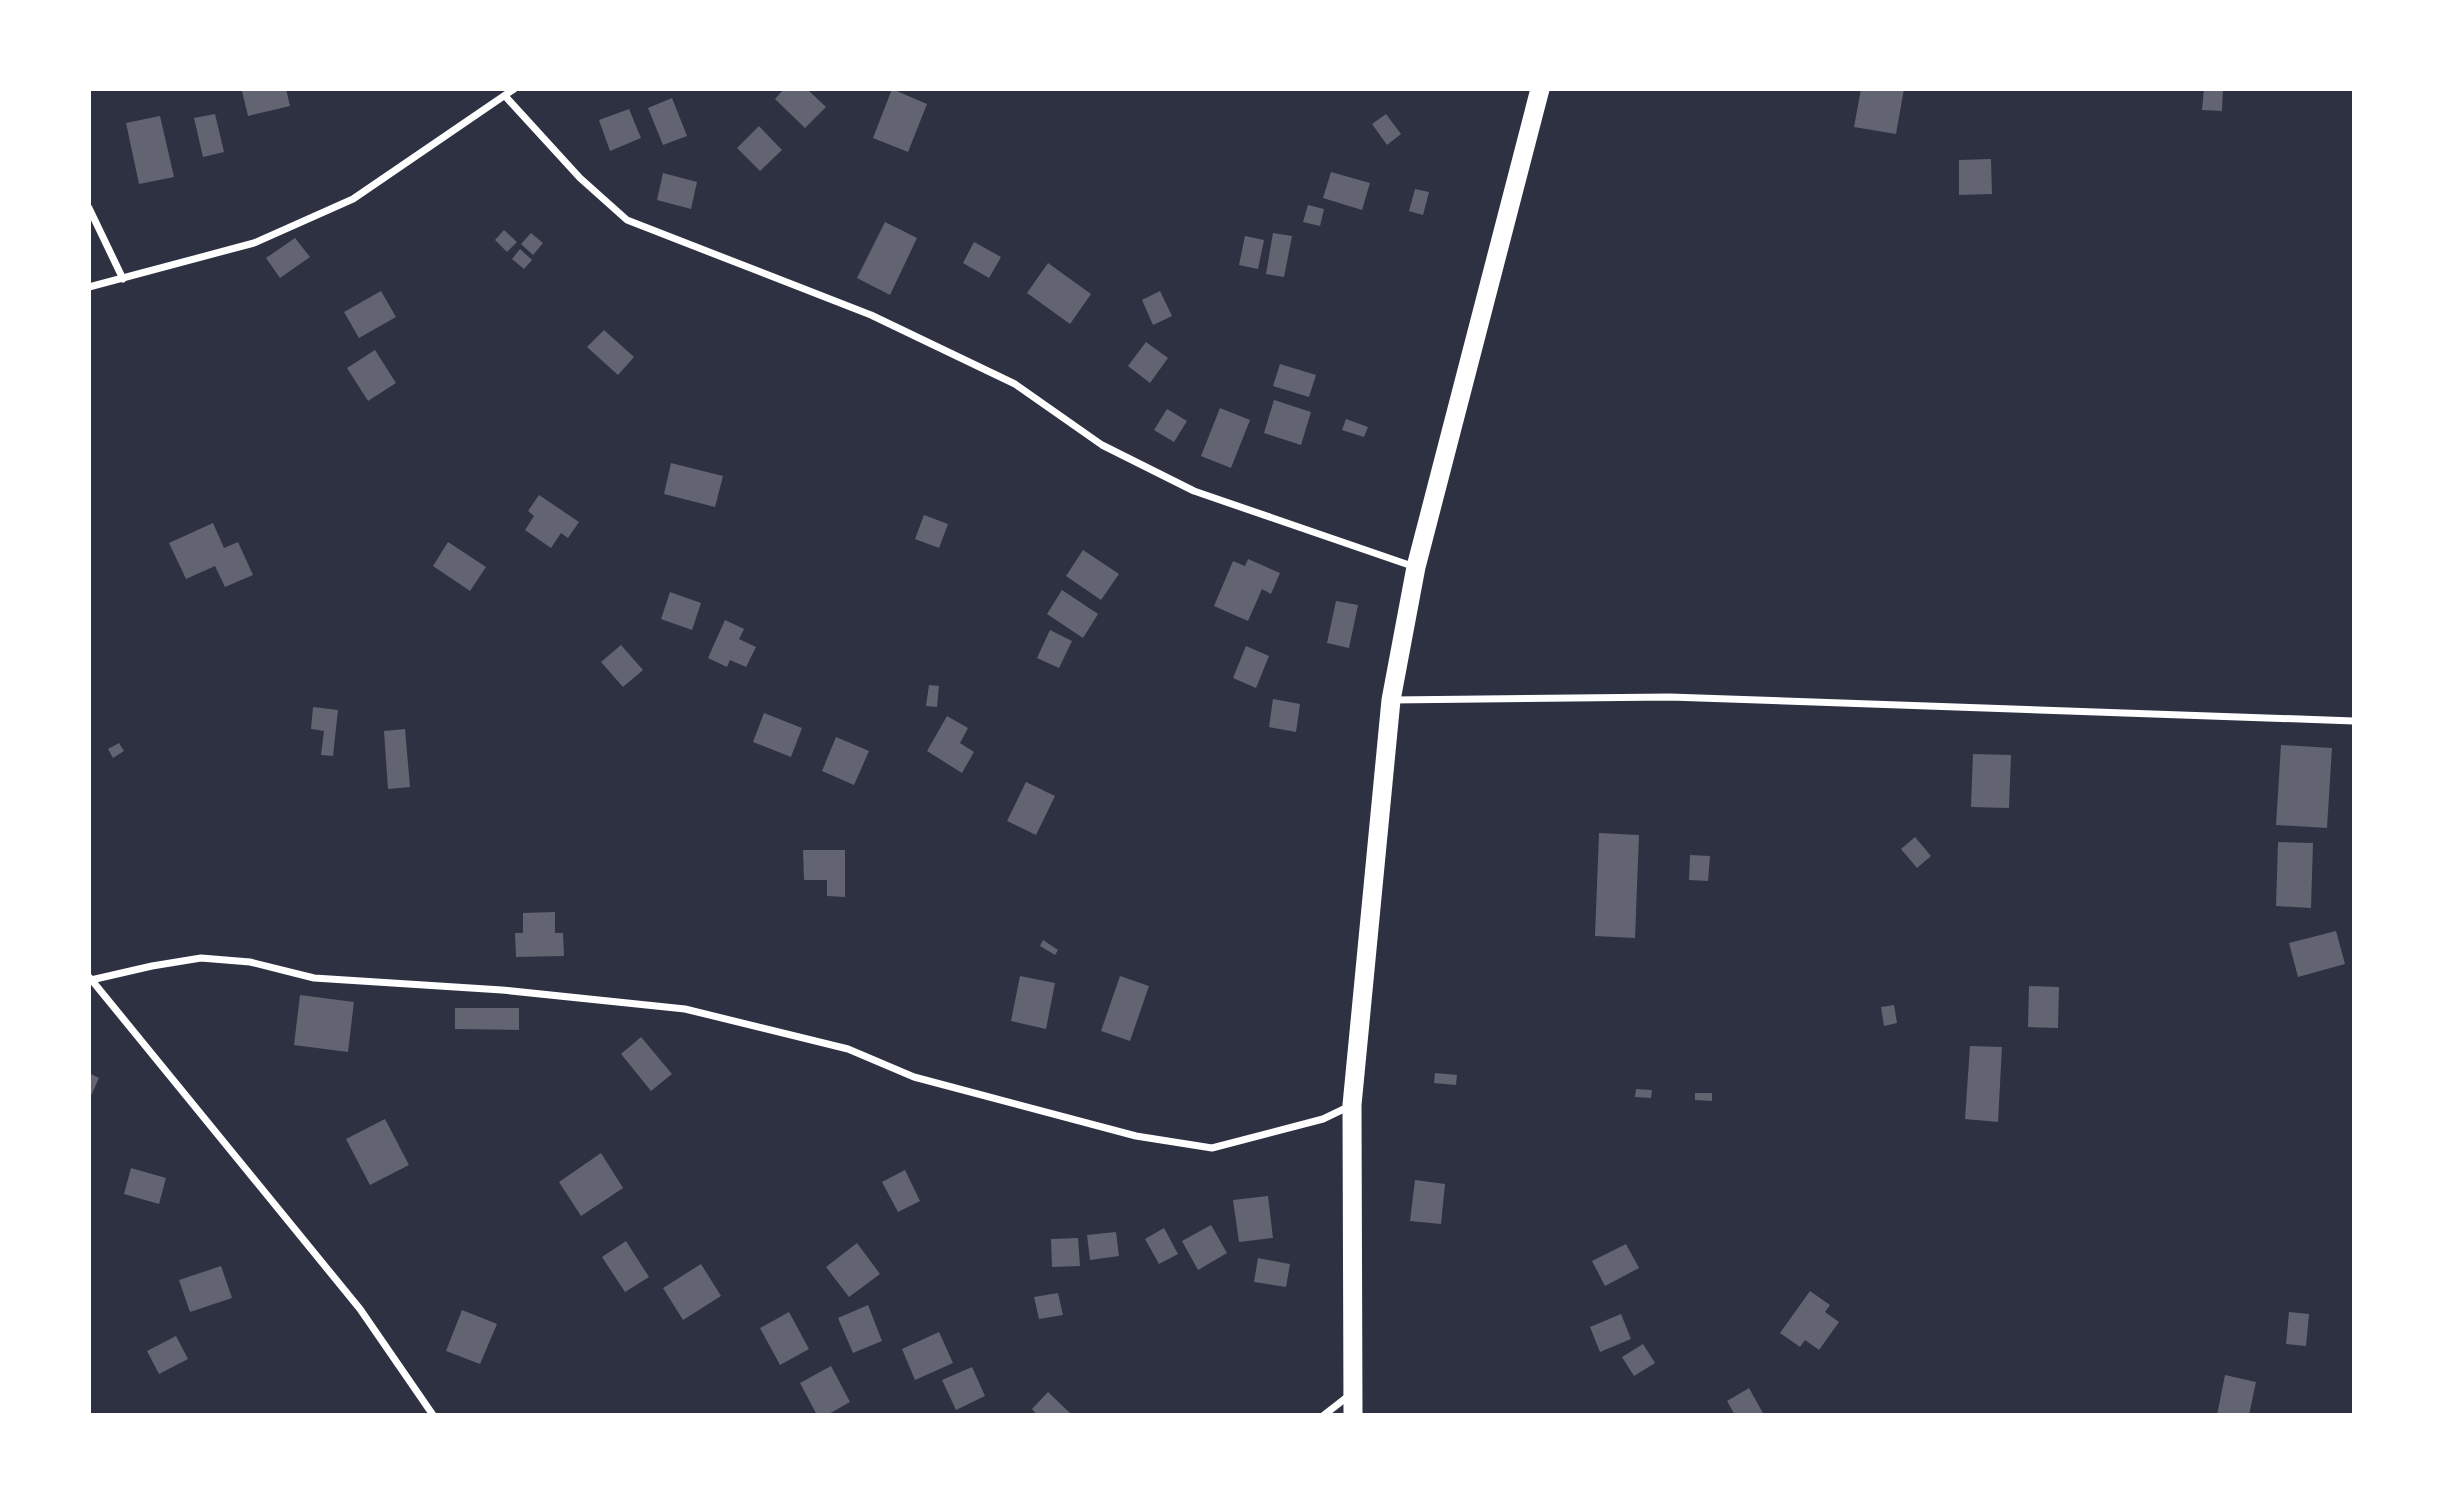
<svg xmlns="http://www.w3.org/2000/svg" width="2443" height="1504" viewBox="0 0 2443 1504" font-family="Manrope,sans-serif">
<rect width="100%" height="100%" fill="#2d3142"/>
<g fill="#626471">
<path d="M247,89h39l4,17 -42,10 -6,-25z"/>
<path d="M784,89h23l19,18 -21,21 -30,-29z"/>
<path d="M892,89l35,15 -19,48 -35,-14z"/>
<path d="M1861,89h43l-8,45 -42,-7z"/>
<path d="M2204,89h19l-1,22 -20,-1z"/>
<path d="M672,98l15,38 -24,9 -15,-37z"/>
<path d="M629,109l12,29 -31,13 -11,-31z"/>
<path d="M215,114l9,38 -21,5 -9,-39z"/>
<path d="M1386,114l15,20 -14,11 -15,-21z"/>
<path d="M160,116l14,61 -35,7 -13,-61z"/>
<path d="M759,126l23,24 -22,21 -23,-23z"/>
<path d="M1991,159l1,35 -33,1v-35z"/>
<path d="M1331,172l39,11 -8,27 -39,-12z"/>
<path d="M663,173l34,9 -6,27 -34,-9z"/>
<path d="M1415,189l14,3 -6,23 -14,-4z"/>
<path d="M1308,205l16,4 -4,17 -17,-4z"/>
<path d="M885,222l32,16 -27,57 -33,-17z"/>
<path d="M504,230l13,12 -10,10 -12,-12z"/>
<path d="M531,233l12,10 -10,12 -12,-11z"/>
<path d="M1273,233l19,3 -8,41 -18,-3z"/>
<path d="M1245,236l19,4 -6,29 -19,-4z"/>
<path d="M295,238l15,19 -30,21 -14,-20z"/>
<path d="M974,242l27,15 -12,21 -26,-15z"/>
<path d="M520,249l12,11 -8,9 -12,-10z"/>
<path d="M1048,263l43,31 -21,30 -43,-31z"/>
<path d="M381,291l15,26 -37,21 -15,-26z"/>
<path d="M1160,291l12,25 -19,9 -11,-25z"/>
<path d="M604,330l30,27 -16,18 -31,-28z"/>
<path d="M1146,342l22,16 -18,25 -22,-17z"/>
<path d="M375,350l21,33 -28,18 -21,-33z"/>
<path d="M1280,364l36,11 -7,22 -36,-11z"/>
<path d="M1274,400l37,12 -10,33 -37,-12z"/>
<path d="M1220,408l30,12 -19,48 -30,-12z"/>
<path d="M1167,409l20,12 -13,21 -20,-12z"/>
<path d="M1346,419l22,8 -4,10 -22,-7z"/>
<path d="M671,463l52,13 -8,31 -51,-13z"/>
<path d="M539,495l40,27 -11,16 -7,-5 -10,15 -26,-18 9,-14 -6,-5z"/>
<path d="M924,515l24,9 -9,24 -24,-9z"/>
<path d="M213,523l11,25 14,-6 15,33 -28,12 -10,-21 -29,13 -17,-36z"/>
<path d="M448,542l38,25 -16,24 -37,-25z"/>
<path d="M1083,550l36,24 -18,26 -35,-24z"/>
<path d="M1248,559l32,14 -9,21 -9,-5 -14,32 -34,-15 19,-45 12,5z"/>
<path d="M1062,590l36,24 -15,24 -36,-24z"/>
<path d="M670,592l31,11 -9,27 -31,-11z"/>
<path d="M1336,601l22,4 -9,43 -22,-5z"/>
<path d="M725,620l19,9 -5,10 17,8 -10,20 -16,-7 -3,7 -19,-9z"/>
<path d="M1050,630l22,11 -13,27 -22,-10z"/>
<path d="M621,645l22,25 -20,17 -22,-25z"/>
<path d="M1246,646l23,10 -13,32 -23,-10z"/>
<path d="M929,685l10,1 -2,21 -11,-1z"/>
<path d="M1273,699l27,5 -4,28 -27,-5z"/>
<path d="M313,707l25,3 -5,46 -12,-1 3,-24 -13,-2z"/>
<path d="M764,713l38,15 -11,29 -38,-15z"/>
<path d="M947,716l21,12 -8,15 14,9 -12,21 -35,-22z"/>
<path d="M405,729l5,58 -22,2 -4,-58z"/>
<path d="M836,737l33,14 -15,34 -32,-14z"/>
<path d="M119,743l5,8 -11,7 -5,-9z"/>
<path d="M2281,745l51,3 -5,80 -51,-3z"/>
<path d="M1973,754l38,1 -2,53 -38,-1z"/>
<path d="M1026,782l29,14 -19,39 -29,-14z"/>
<path d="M1599,833l40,2 -4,103 -40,-2z"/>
<path d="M1915,837l16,19 -14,12 -16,-19z"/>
<path d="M2278,842l35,1 -2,65 -35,-2z"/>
<path d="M803,850h42v47l-18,-1v-16h-23z"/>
<path d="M1690,855l20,1 -2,25 -19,-1z"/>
<path d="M555,912v21h8l1,23 -48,1 -1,-24h8v-20z"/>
<path d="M2336,931l9,33 -47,13 -9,-34z"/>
<path d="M1043,940l15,10 -3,5 -15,-9z"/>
<path d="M1020,976l35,7 -9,46 -35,-8z"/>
<path d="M1120,976l29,10 -19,55 -29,-10z"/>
<path d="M2029,986l30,1 -1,41 -30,-1z"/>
<path d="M300,995l54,7 -6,50 -54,-7z"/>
<path d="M1894,1005l3,18 -13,3 -3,-19z"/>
<path d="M455,1008h64v22l-64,-1z"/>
<path d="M641,1037l31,37 -21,17 -30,-37z"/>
<path d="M1970,1046l32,1 -4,75 -33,-3z"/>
<path d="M89,1073l10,5 -10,22z"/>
<path d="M1435,1073l22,2 -1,10 -22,-2z"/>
<path d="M1636,1089l16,1 -1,8 -16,-1z"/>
<path d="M1695,1093h17v8l-17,-1z"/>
<path d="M385,1119l24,46 -39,20 -24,-46z"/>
<path d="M601,1153l22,35 -42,28 -22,-34z"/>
<path d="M131,1168l35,10 -7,26 -35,-10z"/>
<path d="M905,1170l15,31 -22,11 -16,-30z"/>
<path d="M1415,1180l30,4 -4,40 -31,-3z"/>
<path d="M1268,1196l5,42 -34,4 -6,-42z"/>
<path d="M1211,1225l16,28 -29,17 -16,-29z"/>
<path d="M1164,1228l14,26 -19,10 -14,-25z"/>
<path d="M1116,1232l3,24 -29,4 -3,-25z"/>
<path d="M1078,1238l2,28 -28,1 -1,-28z"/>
<path d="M626,1241l23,36 -24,15 -23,-35z"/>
<path d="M857,1243l23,31 -31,23 -23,-30z"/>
<path d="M1626,1244l13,24 -34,18 -13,-25z"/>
<path d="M1258,1258l32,6 -4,23 -32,-5z"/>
<path d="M701,1264l20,32 -38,24 -20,-32z"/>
<path d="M221,1266l11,32 -42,14 -11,-32z"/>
<path d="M1810,1291l20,14 -5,7 14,10 -20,28 -14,-10 -5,7 -20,-14z"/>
<path d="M1058,1293l5,22 -24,4 -5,-22z"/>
<path d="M868,1305l14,36 -29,12 -15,-35z"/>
<path d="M462,1310l35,14 -17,40 -34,-13z"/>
<path d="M789,1312l20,37 -29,16 -20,-37z"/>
<path d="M2289,1312l20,2 -3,32 -20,-2z"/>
<path d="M1621,1314l10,25 -31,13 -10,-25z"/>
<path d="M939,1332l14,31 -38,17 -13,-31z"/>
<path d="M176,1336l12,23 -29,15 -12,-23z"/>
<path d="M1643,1344l12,19 -21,13 -12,-19z"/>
<path d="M831,1366l19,36 -23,13h-10l-17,-32z"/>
<path d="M972,1367l13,29 -29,14 -14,-30z"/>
<path d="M2225,1375l31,7 -7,33h-32z"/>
<path d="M1749,1388l15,27h-29l-8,-14z"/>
<path d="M1048,1392l24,23h-35l-5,-6z"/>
</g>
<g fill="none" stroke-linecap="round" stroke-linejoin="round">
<g stroke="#fff" stroke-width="7">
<path d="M505,96l75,82 47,42 244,95 144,69 87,61 92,46 221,76"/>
<path d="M89,208l34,71"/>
<path d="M89,287l165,-44 99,-44 161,-110"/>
<path d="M1392,700l278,-3 684,24"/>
<path d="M90,978l270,331 73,106"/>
<path d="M91,980l61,-14 49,-8 49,4 64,16 188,12 183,19 163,40 66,28 222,59 76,12 111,-29 25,-12"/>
<path d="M1324,1415l27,-21"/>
</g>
<path stroke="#fff" stroke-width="19" d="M1353,1415l-1,-310 39,-405 25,-133 124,-478"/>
</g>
<rect width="2443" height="1504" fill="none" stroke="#ffffff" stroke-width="182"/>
</svg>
